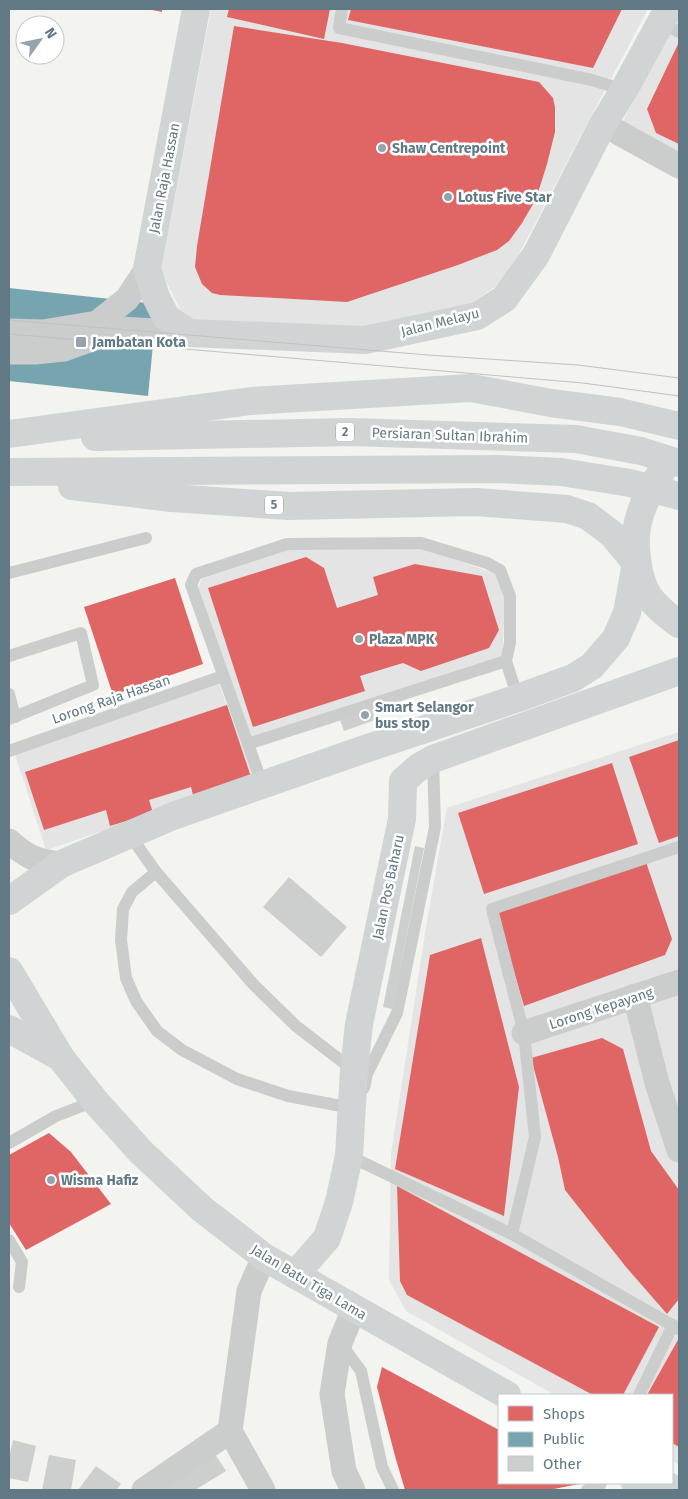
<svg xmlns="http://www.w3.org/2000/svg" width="688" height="1499" viewBox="0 0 688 1499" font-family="'Fira Sans',sans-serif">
<rect width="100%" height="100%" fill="#f3f3f0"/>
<g fill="#e3e4e3">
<path d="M211,9h437l-66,124 -65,125 -22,29 -24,16 -106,23 -169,-5 -16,-12 -19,-38z"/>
<path d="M679,15v140l-57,-32z"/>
<path d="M421,548l75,26 9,24 -3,59 -250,81 -54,-150 4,-9 85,-30z"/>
<path d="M219,684l36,96 -209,70 -31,-96z"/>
<path d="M679,732v733l-7,-5v-65h-117l-149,-84 -17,-31 2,-126 36,-233 20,-113z"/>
</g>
<g fill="#e06666">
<path d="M147,9h15v3z"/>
<path d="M229,9h101l-6,30 -97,-22z"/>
<path d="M351,9h271l-29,59 -245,-48z"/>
<path d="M234,26l108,17 197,39 14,16 2,9v25l-8,32 -11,35 -14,24 -13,18 -12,9 -39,15 -111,37 -127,-7 -8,-2 -10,-9 -7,-17 2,-21z"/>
<path d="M679,42v102l-23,-11 -9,-24z"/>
<path d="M306,557l18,11 13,40 41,-13 -5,-18 42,-13 67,12 17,54 -10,18 -68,23 -18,-8 -43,13 5,15 -112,36 -45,-139z"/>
<path d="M175,578l28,86 -90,31 -29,-88z"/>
<path d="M227,705l25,75 -58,19 -3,-12 -42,13 4,13 -43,13 -4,-16 -62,20 -19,-58z"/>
<path d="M679,740v96l-20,7 -30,-86z"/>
<path d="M612,763l26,81 -154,50 -26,-81z"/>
<path d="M646,862l26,77 -7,16 -141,51 -27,-93z"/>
<path d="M481,938l38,149 -15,129 -109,-47 35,-214z"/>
<path d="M602,1038l21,11 28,102 28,39v109l-12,15 -41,-47 -61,-77 -7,-33 -27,-99z"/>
<path d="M49,1133l22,19 40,52 -85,46 -17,-27v-68z"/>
<path d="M397,1186l262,141 -36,68h-30l-186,-100 -7,-14z"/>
<path d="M679,1338v109l-7,-4v-48h-25z"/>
<path d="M382,1367l117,63v53l80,1 -30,6h-144l-10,-34 -18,-69z"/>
</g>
<path fill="#76a5af" d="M9,288l148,16 -9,92 -139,-15z"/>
<g fill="#cdcfce">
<path d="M372,709l3,11 -31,11 -4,-11z"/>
<path d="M415,846l9,2 -32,161 -9,-2z"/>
<path d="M289,877l58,50 -26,30 -58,-50z"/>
<path d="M13,1440l23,6 -8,36 -19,-4v-20z"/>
<path d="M213,1451l13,20 -31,19h-27l-5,-7z"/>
<path d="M49,1455l27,5 -5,30h-29z"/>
<path d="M96,1466l25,18 -5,6h-38z"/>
</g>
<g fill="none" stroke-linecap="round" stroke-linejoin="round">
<g stroke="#cbcccc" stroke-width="12">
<path d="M342,9l-3,19 253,52 32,10"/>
<path d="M661,23l18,9"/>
<path d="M9,573l137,-35"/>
<path d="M9,656l72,-23 12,52 -84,34"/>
<path d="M9,694l6,23"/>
<path d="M248,744l258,-83"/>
<path d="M9,751l214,-75"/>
<path d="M263,786l-72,-201 5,-11 91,-30 134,-1 66,20 13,7 10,26v47l-4,18 12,37"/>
<path d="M129,834l27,38 98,113 42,41 57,44"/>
<path d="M156,872l-24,20 -9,17 -2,31 5,38 10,23 21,30 25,19 55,29 51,17 64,12"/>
<path d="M364,1088l3,-14 30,-61 38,-186 -2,-68"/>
<path d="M9,1143l47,-27 39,-15"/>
<path d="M350,1154l-1,2 163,78 167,95"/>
<path d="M512,1234l23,-97 -11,-104 -32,-124 187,-62"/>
<path d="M9,1240l13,22 -3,25"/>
<path d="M341,1344l20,27 21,96 11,23"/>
<path d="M639,1395l34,-70"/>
<path d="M587,1490l13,-5 1,-2"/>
</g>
<g stroke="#cbcccc" stroke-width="25">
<path d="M603,124l76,42"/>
<path d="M9,331l34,1 54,-9 30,-24 20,-30"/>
<path d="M9,352h26l29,-3 56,-20 69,4"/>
<path d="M9,841c19,17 27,20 52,23"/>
<path d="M635,996l22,87 22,67"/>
<path d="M524,1033l155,-51"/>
<path d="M144,1490l86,-59"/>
<path d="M263,1490l-33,-59 19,-140 15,-34"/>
<path d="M353,1490l-9,-19 -12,-77 8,-51 14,-34"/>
</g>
<g stroke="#d0d4d5" stroke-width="28">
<path d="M196,9l-49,260 9,28 10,20 23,16 176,7 112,-24 27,-17 32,-44 67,-131 21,-34 44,-81"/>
<path d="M9,901l52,-37 112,-48 189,-66 156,-52 55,-20 19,-12 24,-28 11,-25 9,-50"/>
<path d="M295,1275l32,-37 12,-36 10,-46 5,-86 5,-46 43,-205 1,-38 16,-14 14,-8 246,-88"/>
<path d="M635,1483l5,7"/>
</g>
<g stroke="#d0d4d5" stroke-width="28">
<path d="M9,434l242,-33 220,-13 80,15 69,9 59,14"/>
<path d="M95,437l256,-5 225,7 65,12 38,12"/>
<path d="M9,472l490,-3 62,3 69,11 49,13"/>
<path d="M661,473c-10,14 -19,33 -23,49 -5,20 -1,55 10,73 7,11 21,22 31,29"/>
<path d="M72,486l100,12 116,8 188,-4 91,7 21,7 24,18 24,29"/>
<path d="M9,971l52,87 34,43 46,51 61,57 62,48 243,138"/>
<path d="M9,1029l51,28"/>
<path d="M662,1483l14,7"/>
</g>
<g stroke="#bfc2c2" stroke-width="1">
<path d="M9,320l419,35 150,10 101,13"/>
<path d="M9,334l574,49 96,13"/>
</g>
</g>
<g fill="#93a4aa" stroke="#fff" stroke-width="2">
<circle cx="382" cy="148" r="5"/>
<circle cx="448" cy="197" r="5"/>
<rect x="75" y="336" width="12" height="12" rx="2.5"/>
<circle cx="359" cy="639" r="5"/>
<circle cx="365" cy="715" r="5"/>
<circle cx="51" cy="1180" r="5"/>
</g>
<g text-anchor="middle" stroke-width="5" stroke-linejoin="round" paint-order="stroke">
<g fill="#fff" stroke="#90a1a9" stroke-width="1">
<rect x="336" y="422.5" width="18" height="19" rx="4"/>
<rect x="265" y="495.5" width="18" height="19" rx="4"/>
</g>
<g font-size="12" font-weight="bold" fill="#607984">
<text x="345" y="436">2</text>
<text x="274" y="509">5</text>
</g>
<g font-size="14" font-weight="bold" fill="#607984" stroke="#fff" text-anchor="start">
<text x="392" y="153">Shaw Centrepoint</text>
<text x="458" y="202">Lotus Five Star</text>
<text x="92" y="347">Jambatan Kota</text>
<text x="369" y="644">Plaza MPK</text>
<text x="375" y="712">Smart Selangor<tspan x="375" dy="16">bus stop</tspan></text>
<text x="61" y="1185">Wisma Hafiz</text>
</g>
<g font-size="14" fill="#607984" stroke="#fff">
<text transform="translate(164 178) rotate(-79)" y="5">Jalan Raja Hassan</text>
<text transform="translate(440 322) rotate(-14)" y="5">Jalan Melayu</text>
<text transform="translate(450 435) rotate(2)" y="5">Persiaran Sultan Ibrahim</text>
<text transform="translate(111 699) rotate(-19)" y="5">Lorong Raja Hassan</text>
<text transform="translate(388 887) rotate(-78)" y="5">Jalan Pos Baharu</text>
<text transform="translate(601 1008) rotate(-18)" y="5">Lorong Kepayang</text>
<text transform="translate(309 1282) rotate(31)" y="5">Jalan Batu Tiga Lama</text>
</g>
</g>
<rect width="688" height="1499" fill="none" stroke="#607984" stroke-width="20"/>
<rect x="498" y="1394" width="175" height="90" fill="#ffffff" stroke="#bfc9ce"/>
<rect x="508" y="1406" width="25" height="15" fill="#e06666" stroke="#bfc9ce"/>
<text x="543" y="1419" font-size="15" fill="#607984">Shops</text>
<rect x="508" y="1432" width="25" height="15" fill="#76a5af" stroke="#bfc9ce"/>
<text x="543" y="1444" font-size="15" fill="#607984">Public</text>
<rect x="508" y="1456" width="25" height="15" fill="#cdcfce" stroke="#bfc9ce"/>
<text x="543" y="1469" font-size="15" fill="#607984">Other</text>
<g transform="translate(40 40) rotate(57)"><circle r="24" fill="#ffffff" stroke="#bfc9ce"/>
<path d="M0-4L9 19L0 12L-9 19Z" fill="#93a4aa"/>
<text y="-8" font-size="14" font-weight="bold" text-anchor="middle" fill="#607984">N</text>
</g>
</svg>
